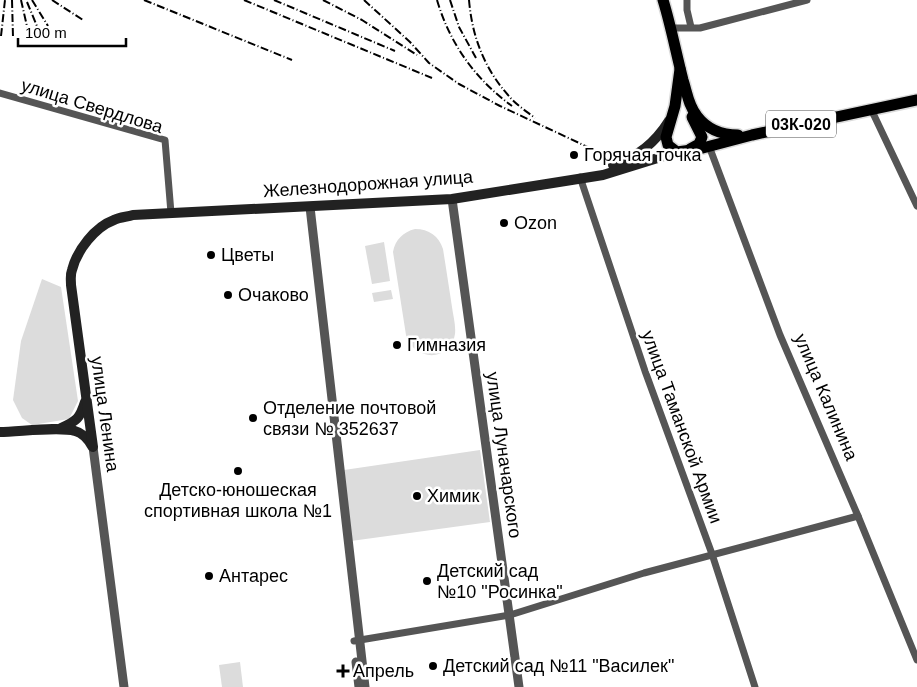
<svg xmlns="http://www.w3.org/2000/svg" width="917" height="687" viewBox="0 0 917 687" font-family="Helvetica,sans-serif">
<rect width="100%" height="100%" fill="#fff"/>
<g fill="#dcdcdc">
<path d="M415,229c14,0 24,7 28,20 3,19 6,38 9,58 1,8 4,18 3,27 -4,28 -41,28 -49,1l-13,-83c2,-12 10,-20 22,-23z"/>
<path d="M384,242l6,39 -18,3 -7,-38z"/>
<path d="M42,279l19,8 17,114 -9,18 -37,6 -10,-7 -9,-18 8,-59z"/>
<path d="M391,290l2,9 -19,3 -2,-9z"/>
<path d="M480,450l10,72 -139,19 -7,-71z"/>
<path d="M240,662l3,25h-21l-3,-22z"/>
</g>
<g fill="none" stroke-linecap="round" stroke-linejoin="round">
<defs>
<g id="primary">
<path d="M663,0c8,26 13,53 20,80 4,12 5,25 14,36 10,13 25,19 41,19"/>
<path d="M680,69l-5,37 -9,31 2,8 9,7 22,-3 53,-14 165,-35"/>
<path d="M690,149l9,-5 3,-7 -10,-20"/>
</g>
</defs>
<use href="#primary" stroke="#dbdbdb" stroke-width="14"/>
<g stroke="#555" stroke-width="7">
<path d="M687,0v10l4,17"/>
<path d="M671,28h29l107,-28"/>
<path d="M0,93l165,47 6,73"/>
<path d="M871,109l46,97"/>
<path d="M709,146l71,189 78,181 59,144"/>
<path d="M580,177l65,194 67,183 43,133"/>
<path d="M354,641l156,-26 134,-42 214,-57"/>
</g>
<g stroke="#555" stroke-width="9">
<path d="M452,199l67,488"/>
<path d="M310,207l55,480"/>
<path d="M93,447l31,240"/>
<path d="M356,662l3,25"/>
</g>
<g stroke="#222" stroke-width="10">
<path d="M613,165c25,-8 42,-22 56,-44"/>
<path d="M61,428c16,-7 19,-10 24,-26"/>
<path d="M0,432c18,0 60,-6 75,-1 8,2 13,8 17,15"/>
<path d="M93,447l-22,-162c0,-5 -1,-10 1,-15 5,-20 23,-43 42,-50 6,-3 13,-3 19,-5l319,-16 151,-24 74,-23"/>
</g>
<use href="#primary" stroke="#000" stroke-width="11"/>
<g stroke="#000" stroke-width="2" stroke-dasharray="8 2.5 1 2.5" stroke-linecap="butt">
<path d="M12,0l1,37"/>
<path d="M21,0l8,35"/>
<path d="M32,0l16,26"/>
<path d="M52,0l31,20"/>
<path d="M144,0l148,60"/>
<path d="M244,0l188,78"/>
<path d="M274,0l121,51"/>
<path d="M323,0l39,20 55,35"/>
<path d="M364,0l46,42 19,21 30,21 41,22 107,50"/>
<path d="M437,0c13,44 38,79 75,106"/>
<path d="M450,0l9,27 17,31"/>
<path d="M469,0c3,36 15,68 39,95 7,9 18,16 27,23"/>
<path d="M27,2l12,29"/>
<path d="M1,36l4,-36"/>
</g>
</g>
<g fill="#000" stroke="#fff" stroke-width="2">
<circle cx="574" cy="155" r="5"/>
<circle cx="504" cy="223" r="5"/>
<circle cx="211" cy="255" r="5"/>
<circle cx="228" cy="295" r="5"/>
<circle cx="397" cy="345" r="5"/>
<circle cx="253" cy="418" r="5"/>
<circle cx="238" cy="471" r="5"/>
<circle cx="417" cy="496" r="5"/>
<circle cx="209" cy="576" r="5"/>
<circle cx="427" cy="581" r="5"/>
<circle cx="433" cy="666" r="5"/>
<path d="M340.5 663.5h5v5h5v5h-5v5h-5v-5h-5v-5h5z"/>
</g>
<g text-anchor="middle" stroke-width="5" stroke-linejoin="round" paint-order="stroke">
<rect fill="#fff" stroke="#4c4c4c" stroke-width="1" x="766" y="110.5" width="70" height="27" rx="4"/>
<g font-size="16" font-weight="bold" fill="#000">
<text x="801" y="130">03К-020</text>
</g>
<g font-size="18" fill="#000" stroke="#fff">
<text transform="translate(92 106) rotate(17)" y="6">улица Свердлова</text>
<text transform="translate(368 184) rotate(-4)" y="6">Железнодорожная улица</text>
<text transform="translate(826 397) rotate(67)" y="6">улица Калинина</text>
<text transform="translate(105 414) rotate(82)" y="6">улица Ленина</text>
<text transform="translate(682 427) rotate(70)" y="6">улица Таманской Армии</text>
<text transform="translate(504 455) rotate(82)" y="6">улица Луначарского</text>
</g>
<g font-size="18" fill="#000" stroke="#fff" text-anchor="start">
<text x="584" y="161">Горячая точка</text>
<text x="514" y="229">Ozon</text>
<text x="221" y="261">Цветы</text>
<text x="238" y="301">Очаково</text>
<text x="407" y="351">Гимназия</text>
<text x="263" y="414">Отделение почтовой<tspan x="263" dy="21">связи № 352637</tspan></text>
<text x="238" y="496" text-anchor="middle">Детско-юношеская<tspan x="238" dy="21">спортивная школа №1</tspan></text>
<text x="427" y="502">Химик</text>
<text x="437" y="577">Детский сад<tspan x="437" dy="21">№10 "Росинка"</tspan></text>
<text x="219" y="582">Антарес</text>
<text x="443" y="672">Детский сад №11 "Василек"</text>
<text x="353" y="677">Апрель</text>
</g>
</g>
<path d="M18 38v8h108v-8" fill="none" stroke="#000000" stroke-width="2.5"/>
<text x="25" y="38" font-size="15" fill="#000000" stroke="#ffffff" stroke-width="4" paint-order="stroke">100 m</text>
</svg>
